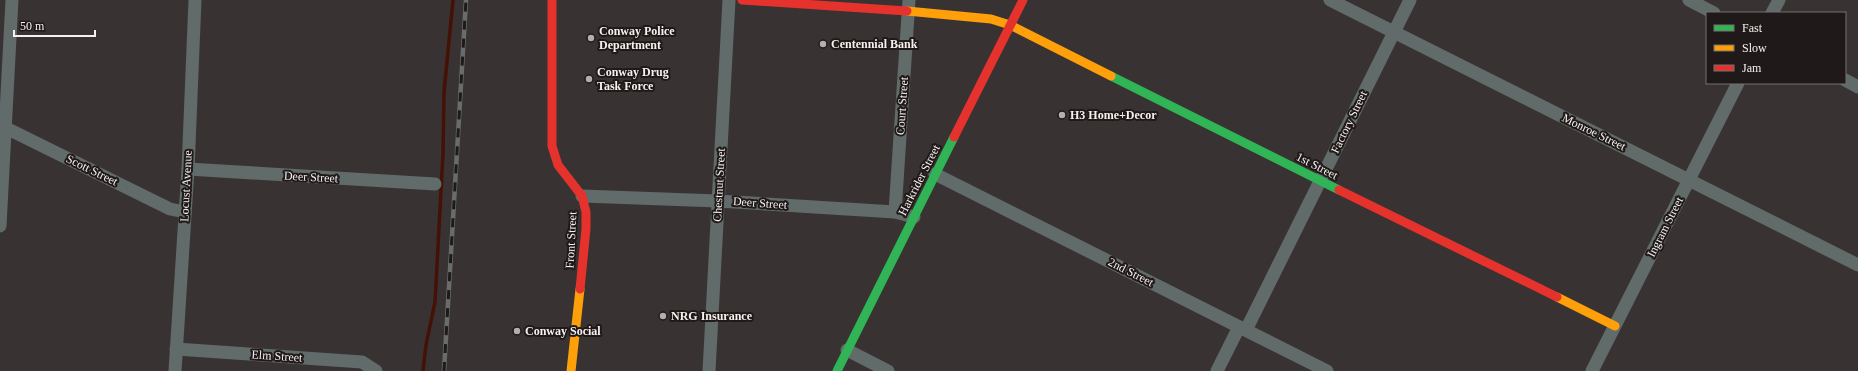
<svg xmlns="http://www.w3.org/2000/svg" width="1858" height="371" viewBox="0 0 1858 371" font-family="Georgia,serif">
<rect width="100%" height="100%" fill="#383332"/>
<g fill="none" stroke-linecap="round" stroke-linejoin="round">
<path stroke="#451106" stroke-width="3.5" d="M423,371l3,-26 9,-43 8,-148 1,-62 9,-92"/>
<g stroke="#616b69" stroke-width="13">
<path d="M1330,0l528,265"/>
<path d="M1689,0l25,13"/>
<path d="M1772,13l7,-13"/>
<path d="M1845,80l13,7"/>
<path d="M0,125l170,84 15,3"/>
<path d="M188,169l247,15"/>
<path d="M935,174l392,197"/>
<path d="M582,196l136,5 177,11 19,5"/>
<path d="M895,212l14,-212"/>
<path d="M0,226l12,-226"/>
<path d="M1246,330l164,-330"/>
<path d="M176,349l186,13 14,9"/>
<path d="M847,350l41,21"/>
<path d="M175,371l13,-202 7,-169"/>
<path d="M709,371l20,-371"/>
<path d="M1217,371l22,-44"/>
<path d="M1592,371l146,-288"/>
</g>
<g stroke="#30b455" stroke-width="9">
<path d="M1111,76l228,114"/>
<path d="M837,371l117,-234"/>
</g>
<g stroke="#ff9f0a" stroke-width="9">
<path d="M907,11l84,8 19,6 101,51"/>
<path d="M1557,297l58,29"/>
<path d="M571,371l9,-82"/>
</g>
<g stroke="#e5322d" stroke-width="9">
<path d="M552,0v146l6,19 24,31 4,16v17l-6,60"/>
<path d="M742,0l165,11"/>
<path d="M954,137l69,-137"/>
<path d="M1339,190l218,107"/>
</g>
<defs>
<path id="rail" d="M444,371l22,-371"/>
</defs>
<use href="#rail" stroke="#686c6a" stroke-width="4.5"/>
<use href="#rail" stroke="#1f1a19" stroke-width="3" stroke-dasharray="9" stroke-linecap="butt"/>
</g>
<g fill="#b4aeac" stroke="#1f1a19" stroke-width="1.5">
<circle cx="591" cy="38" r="4"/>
<circle cx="823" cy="44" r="4"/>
<circle cx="589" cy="79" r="4"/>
<circle cx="1062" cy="115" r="4"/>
<circle cx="663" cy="316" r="4"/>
<circle cx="517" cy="331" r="4"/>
</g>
<g text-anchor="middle" stroke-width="4" stroke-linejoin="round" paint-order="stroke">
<g font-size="12" font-weight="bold" fill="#f6f0ee" stroke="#1f1a19" text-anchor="start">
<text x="599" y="35">Conway Police<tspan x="599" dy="14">Department</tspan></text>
<text x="831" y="48">Centennial Bank</text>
<text x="597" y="76">Conway Drug<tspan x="597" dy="14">Task Force</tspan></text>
<text x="1070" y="119">H3 Home+Decor</text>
<text x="671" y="320">NRG Insurance</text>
<text x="525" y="335">Conway Social</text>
</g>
<g font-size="12" fill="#f6f0ee" stroke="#1f1a19">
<text transform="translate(902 106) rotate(-86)" y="4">Court Street</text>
<text transform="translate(1349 122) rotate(-64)" y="4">Factory Street</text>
<text transform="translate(1594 132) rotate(26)" y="4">Monroe Street</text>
<text transform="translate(1317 166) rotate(27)" y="4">1st Street</text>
<text transform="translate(92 170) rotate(26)" y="4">Scott Street</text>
<text transform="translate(311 177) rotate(3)" y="4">Deer Street</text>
<text transform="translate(919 180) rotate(-63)" y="4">Harkrider Street</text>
<text transform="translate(719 185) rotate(-87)" y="4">Chestnut Street</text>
<text transform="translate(186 186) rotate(-87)" y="4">Locust Avenue</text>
<text transform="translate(760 203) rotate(4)" y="4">Deer Street</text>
<text transform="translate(1665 227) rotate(-63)" y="4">Ingram Street</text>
<text transform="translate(571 240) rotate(-87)" y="4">Front Street</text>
<text transform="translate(1131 272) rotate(27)" y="4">2nd Street</text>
<text transform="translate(277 356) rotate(4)" y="4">Elm Street</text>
</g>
</g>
<rect x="1706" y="12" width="140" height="72" fill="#1f1a19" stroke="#75706e"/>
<rect x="1714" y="25" width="20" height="6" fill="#30b455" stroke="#75706e"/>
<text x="1742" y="32" font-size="12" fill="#f6f0ee">Fast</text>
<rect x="1714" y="45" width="20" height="6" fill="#ff9f0a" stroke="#75706e"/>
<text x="1742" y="52" font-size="12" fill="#f6f0ee">Slow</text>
<rect x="1714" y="65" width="20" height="6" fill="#e5322d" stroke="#75706e"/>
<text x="1742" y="72" font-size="12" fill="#f6f0ee">Jam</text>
<path d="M14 30v6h81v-6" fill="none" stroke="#f6f0ee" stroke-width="2"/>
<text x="20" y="30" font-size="12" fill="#f6f0ee" stroke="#1f1a19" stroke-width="3" paint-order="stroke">50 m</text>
</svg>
